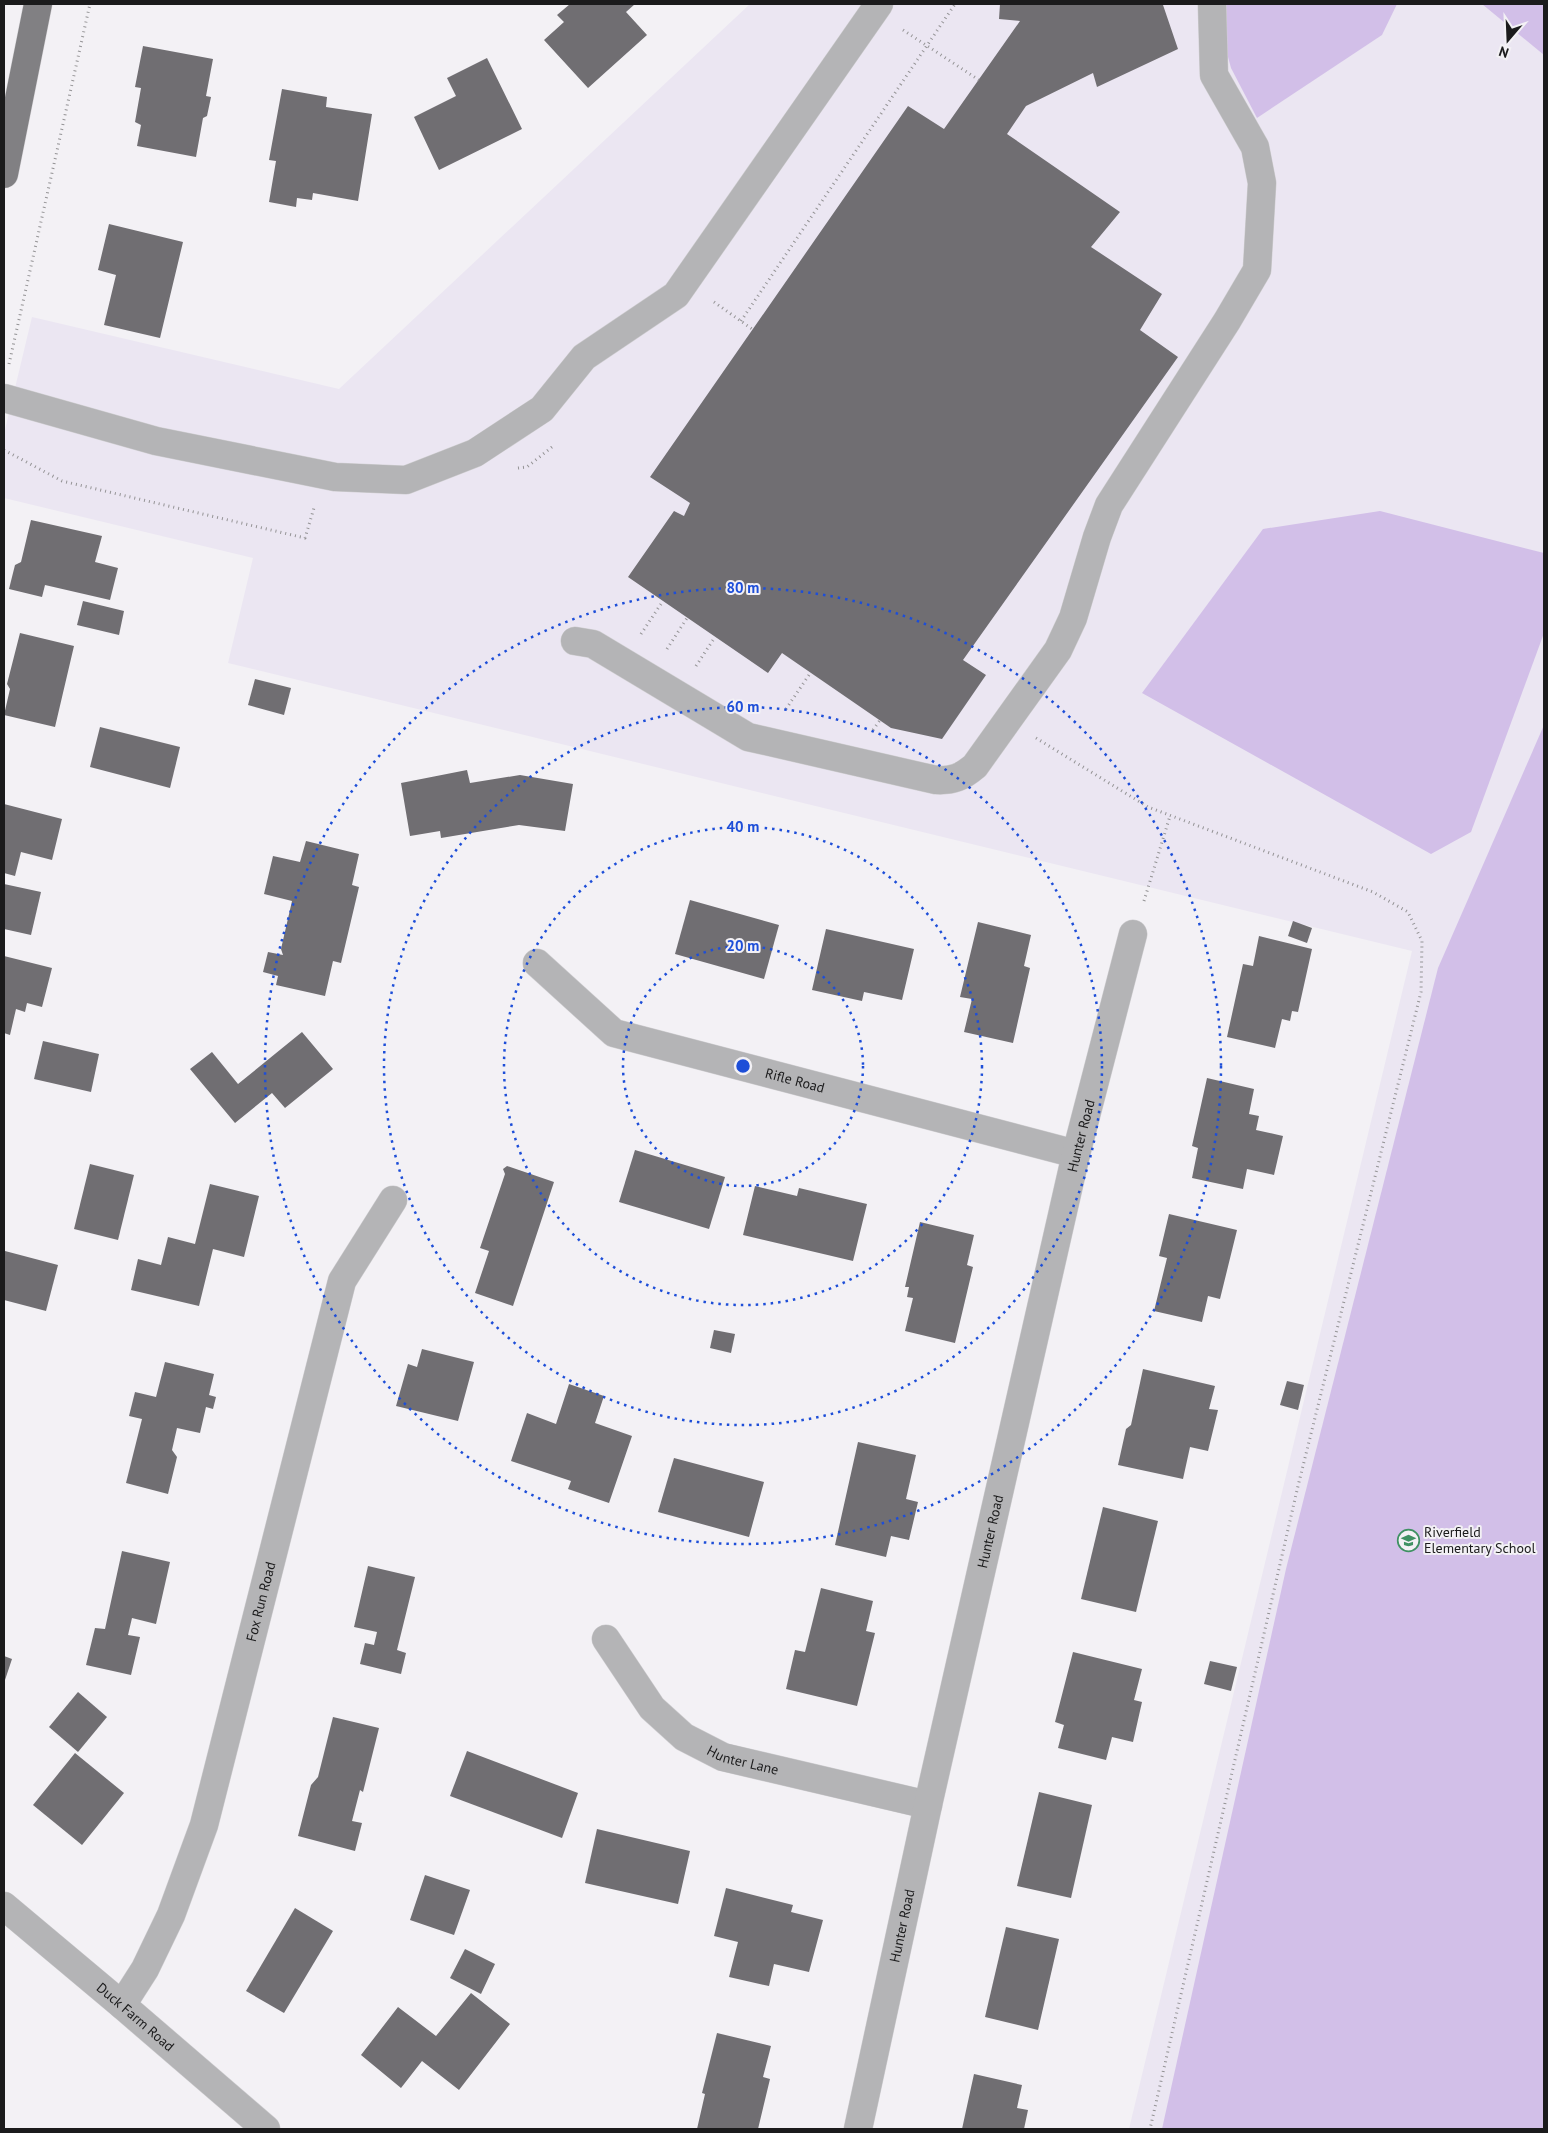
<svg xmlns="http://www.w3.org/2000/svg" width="1548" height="2133" viewBox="0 0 1548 2133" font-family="'PT Sans',sans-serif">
<rect width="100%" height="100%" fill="#f3f1f5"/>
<path fill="#ebe6f2" d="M750,4h794v2125h-415l283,-1178 -1184,-288 25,-105 -249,-60v-64l28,-117 307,72z"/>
<g fill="#d2bfe8">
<path d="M1224,4h173l-15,31 -125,83 -26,-50 -10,-37z"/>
<path d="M1482,4h62v51z"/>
<path d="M1380,511l164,42v80l-73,199 -40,22 -289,-161 121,-164z"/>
<path d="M1544,725v1404h-382l124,-560 152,-601z"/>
</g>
<g fill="#706e72">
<path d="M570,4h65l-9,8 21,23 -59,53 -44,-48 20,-18 -7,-7z"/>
<path d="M1000,4h164l-1,1 15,44 -81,38 -4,-14 -67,33 -19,28 113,78 -29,35 71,47 -22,36 38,27 -215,303 23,15 -44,64 -51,-11 -109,-75 -14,20 -140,-96 46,-66 10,5 6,-13 -40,-26 258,-371 36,23 76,-108 -21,-2z"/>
<path d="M143,46l70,13 -7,37 5,1 -4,19 -4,2 -7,39 -59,-11 4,-21 -6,-3 6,-34 -6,-1z"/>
<path d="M487,58l35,71 -83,41 -25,-53 42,-21 -9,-18z"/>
<path d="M282,89l45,8 -1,10 46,7 -14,87 -45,-8 -1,7 -15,-2 -1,9 -27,-5 7,-41 -7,-1z"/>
<path d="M109,224l74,18 -23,96 -56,-13 12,-50 -18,-5z"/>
<path d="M31,520l71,16 -7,26 23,6 -8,32 -65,-15 -3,12 -33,-8 6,-24 6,-3z"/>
<path d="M83,601l41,10 -5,24 -42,-10z"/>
<path d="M20,633l54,13 -19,81 -51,-12 6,-26 -3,-5z"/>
<path d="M255,679l36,9 -7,27 -36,-10z"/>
<path d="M100,727l80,20 -10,41 -80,-21z"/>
<path d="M467,770l3,13 50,-8 53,9 -8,47 -46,-6 -78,13 -1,-7 -30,5 -9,-53z"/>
<path d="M4,804l58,15 -10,41 -31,-8 -6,24 -11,-3z"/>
<path d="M306,841l53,13 -7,31 7,2 -18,76 -8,-2 -8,35 -49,-11 2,-9 -15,-4 5,-20 15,3 -2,-6 11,-48 -28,-7 9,-38 27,6z"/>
<path d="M4,884l37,8 -10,43 -27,-6z"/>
<path d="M690,900l89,25 -15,54 -89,-25z"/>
<path d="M1293,921l19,7 -5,15 -19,-7z"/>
<path d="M978,922l53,13 -7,31 6,2 -17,75 -49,-11 8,-33 -12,-2z"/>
<path d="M826,929l88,20 -12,51 -38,-8 -2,9 -50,-11z"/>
<path d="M1259,936l53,13 -14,63 -6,-1 -2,10 -8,-2 -7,29 -48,-11 16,-73 10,2z"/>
<path d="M4,956l48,12 -10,39 -15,-4 -2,9 -9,-3 -6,26 -6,-2z"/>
<path d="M302,1032l31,37 -48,39 -13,-15 -37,30 -45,-54 22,-17 26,32z"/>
<path d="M43,1041l56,13 -8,38 -57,-13z"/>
<path d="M1207,1078l47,11 -5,25 10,2 -3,14 27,6 -9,39 -27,-6 -4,20 -51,-11 6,-30 -6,-2z"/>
<path d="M635,1150l90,27 -16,52 -90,-27z"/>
<path d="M90,1164l44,11 -16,65 -44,-11z"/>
<path d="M507,1166l47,16 -41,124 -38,-13 14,-42 -9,-3 25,-74 -2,-5z"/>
<path d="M210,1184l49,12 -15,61 -31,-8 -14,57 -68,-16 7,-31 23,6 7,-28 27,7z"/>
<path d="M755,1186l42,10 2,-8 68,16 -14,57 -110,-26z"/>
<path d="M1169,1214l68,16 -17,69 -12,-3 -6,26 -48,-11 13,-53 -8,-2z"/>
<path d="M920,1222l54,13 -7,30 6,2 -18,76 -50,-12 8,-33 -6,-1 2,-10h-4z"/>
<path d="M5,1251l53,14 -12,46 -42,-11z"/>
<path d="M714,1330l21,4 -4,19 -21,-5z"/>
<path d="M422,1349l52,13 -16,59 -62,-15 12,-42 9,3z"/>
<path d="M165,1362l49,12 -5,21 7,2 -3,12 -7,-2 -6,26 -23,-5 -5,22 5,7 -9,37 -42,-11 16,-64 -13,-3 6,-24 21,5z"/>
<path d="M1143,1369l72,17 -6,23 9,1 -10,41 -18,-4 -7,32 -65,-14 8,-36 5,-4z"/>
<path d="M1287,1381l17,4 -6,25 -18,-5z"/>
<path d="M569,1384l35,12 -9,27 37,13 -23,67 -41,-14 3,-8 -60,-20 16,-48 29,11z"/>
<path d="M858,1442l58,13 -10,44 12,3 -9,38 -18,-4 -5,21 -51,-12z"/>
<path d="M674,1458l90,24 -15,55 -91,-25z"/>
<path d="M1103,1507l55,14 -22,91 -55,-13z"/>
<path d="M122,1551l48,11 -14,62 -24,-6 -4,17 12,2 -9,38 -45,-10 9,-37 10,1z"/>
<path d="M368,1566l47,11 -18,73 9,3 -5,21 -41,-10 5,-21 9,2 3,-13 -23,-5z"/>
<path d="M821,1588l52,13 -7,30 9,2 -18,73 -71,-17 9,-39 10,2z"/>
<path d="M1073,1652l69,17 -8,31 8,2 -9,40 -21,-5 -6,23 -48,-12 6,-23 -9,-3z"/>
<path d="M4,1656l8,3 -8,24z"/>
<path d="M1210,1661l27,6 -6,24 -27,-7z"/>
<path d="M78,1692l29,25 -29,35 -29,-25z"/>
<path d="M333,1717l46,11 -16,64 -3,-2 -8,31 10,2 -7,28 -57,-15 13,-51 7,-8z"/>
<path d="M467,1751l111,42 -16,45 -112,-42z"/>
<path d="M75,1753l49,40 -42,52 -49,-40z"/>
<path d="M1039,1792l53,13 -21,93 -54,-12z"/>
<path d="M597,1829l93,22 -12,53 -93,-21z"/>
<path d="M425,1875l45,15 -16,45 -44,-15z"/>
<path d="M726,1888l67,17 -2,7 32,8 -14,52 -35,-8 -5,22 -40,-9 9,-35 -24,-6z"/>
<path d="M295,1908l38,23 -49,82 -38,-22z"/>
<path d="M1006,1927l53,12 -21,91 -53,-13z"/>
<path d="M465,1949l30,15 -14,30 -31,-16z"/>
<path d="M471,1993l39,31 -51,66 -37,-29 -21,27 -40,-33 37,-48 38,29z"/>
<path d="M717,2033l54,13 -8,31 7,2 -12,50h-61l8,-35 -3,-1z"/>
<path d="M974,2074l48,11 -5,23 11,2 -4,19h-62z"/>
</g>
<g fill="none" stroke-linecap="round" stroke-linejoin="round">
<defs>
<g id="minor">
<path d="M4,398l152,43 179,36 71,3 69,-27 67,-44 42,-52 92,-62 203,-291"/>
<path d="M575,641l18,3 155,93 188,43c17,1 26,-3 39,-14l83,-116 15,-32 24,-81 12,-32 118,-184 30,-51 5,-87 -7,-36 -41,-72 -2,-71"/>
<path id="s1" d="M537,963l77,70 462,121"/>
<path id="s2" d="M606,1639l46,69 32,29 39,20 205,48"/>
<path id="s3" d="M4,1906l118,99 144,124"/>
<path id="s4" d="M122,2005l23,-36 26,-54 33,-90 138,-544 51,-81"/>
<path id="s5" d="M858,2129l70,-324 148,-651 57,-220"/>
</g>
<path id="major" d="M4,174l34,-170"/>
</defs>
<use href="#minor" stroke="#d0cfd2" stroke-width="29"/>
<use href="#major" stroke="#d0cfd2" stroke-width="29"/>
<g stroke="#949395" stroke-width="3" stroke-dasharray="1 4" stroke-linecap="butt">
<path d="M903,30l76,50"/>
<path d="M714,302l38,27"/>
<path d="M741,321l214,-317"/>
<path d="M9,364l81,-360"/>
<path d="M4,450l58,31 243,57 9,-30"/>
<path d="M518,468l9,-1 25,-20"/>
<path d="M641,634l22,-33"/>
<path d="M667,649l20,-31"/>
<path d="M696,666l19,-29"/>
<path d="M786,709l25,-37"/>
<path d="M873,730l7,-10"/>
<path d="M1036,738l112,69 225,85 35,20 14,29 -1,51 -123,494 -148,643"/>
<path d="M1144,901l26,-85"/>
</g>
<use href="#minor" stroke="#b4b4b6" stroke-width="28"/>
<use href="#major" stroke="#818083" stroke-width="28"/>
</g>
<g fill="none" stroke="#1d4ed8" stroke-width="2.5" stroke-dasharray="2.5 5">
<circle cx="743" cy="1066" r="120"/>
<circle cx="743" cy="1066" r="239"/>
<circle cx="743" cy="1066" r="359"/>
<circle cx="743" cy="1066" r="478"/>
</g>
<defs>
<symbol id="school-ring" viewBox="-11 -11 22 22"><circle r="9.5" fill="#f3f1f5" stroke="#3f9163" stroke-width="1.5"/><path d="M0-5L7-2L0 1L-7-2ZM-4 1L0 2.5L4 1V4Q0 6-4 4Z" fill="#3f9163"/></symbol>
</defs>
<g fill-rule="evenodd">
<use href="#school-ring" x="1396" y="1528" width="25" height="25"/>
</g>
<g text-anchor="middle" stroke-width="4" stroke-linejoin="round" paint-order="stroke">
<g font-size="14" fill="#1b1b1c" stroke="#f3f1f5">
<text dy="5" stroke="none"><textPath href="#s1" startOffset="291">Rifle Road</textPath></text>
<text dy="5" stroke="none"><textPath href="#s5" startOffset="1018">Hunter Road</textPath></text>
<text dy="5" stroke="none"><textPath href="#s5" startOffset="612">Hunter Road</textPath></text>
<text dy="5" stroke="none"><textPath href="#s4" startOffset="429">Fox Run Road</textPath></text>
<text dy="5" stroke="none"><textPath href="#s2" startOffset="190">Hunter Lane</textPath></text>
<text dy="5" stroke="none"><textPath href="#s5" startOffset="208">Hunter Road</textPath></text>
<text dy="5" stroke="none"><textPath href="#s3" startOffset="172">Duck Farm Road</textPath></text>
</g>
<g font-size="14" fill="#1b1b1c" stroke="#f3f1f5" text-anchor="start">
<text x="1424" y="1537">Riverfield<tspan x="1424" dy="16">Elementary School</tspan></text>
</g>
</g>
<circle cx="743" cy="1066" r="8" fill="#1d4ed8" stroke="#f3f1f5" stroke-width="2.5"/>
<g font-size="15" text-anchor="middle" font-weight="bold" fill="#1d4ed8" stroke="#f3f1f5" stroke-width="4" stroke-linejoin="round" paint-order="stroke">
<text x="743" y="593">80 m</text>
<text x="743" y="712">60 m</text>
<text x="743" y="832">40 m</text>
<text x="743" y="951">20 m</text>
</g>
<rect width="1548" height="2133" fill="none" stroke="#1b1b1c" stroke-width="10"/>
<g transform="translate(1508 40) rotate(199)" stroke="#f3f1f5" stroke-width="4" paint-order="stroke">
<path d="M0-4L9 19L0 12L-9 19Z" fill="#1b1b1c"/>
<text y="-8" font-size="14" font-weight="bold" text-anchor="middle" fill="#1b1b1c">N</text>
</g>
</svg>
